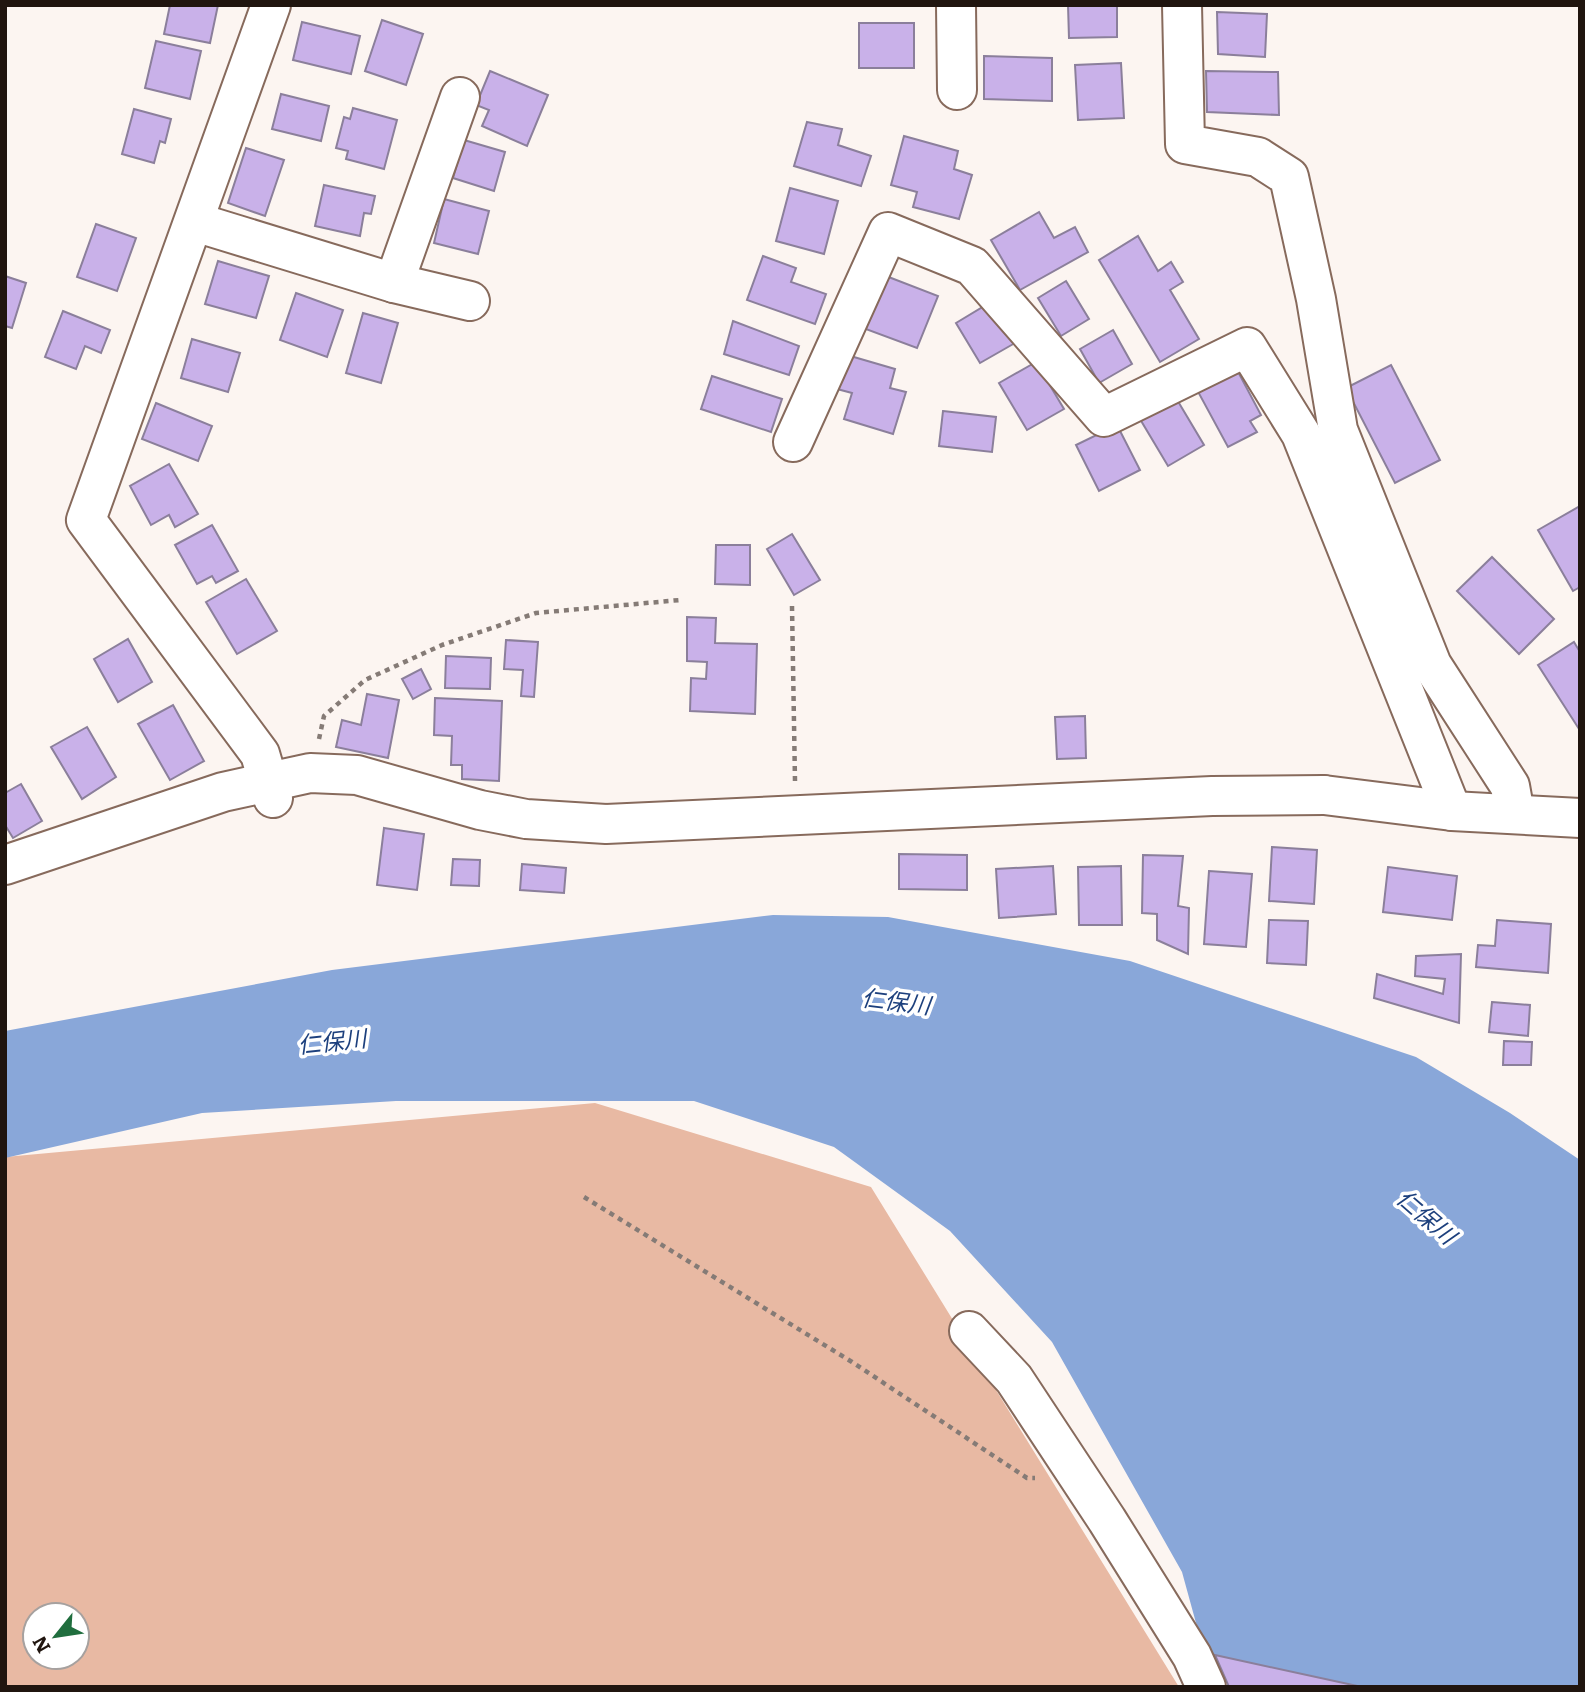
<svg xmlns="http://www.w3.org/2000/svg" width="1585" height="1692" viewBox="0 0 1585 1692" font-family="Literata,'Noto Sans JP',serif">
<rect width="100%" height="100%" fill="#fcf5f1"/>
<path fill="#e8b9a3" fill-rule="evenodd" d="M595,1103l276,84 308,500h-1174v-530zM35,1615h42v42h-42z"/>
<path fill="#89a7d9" d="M773,915l115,2 242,44 286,96 94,56 70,47v527h-351l-33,-64 -14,-51 -130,-230 -102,-111 -116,-84 -140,-46h-298l-194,12 -197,45v-127l327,-61z"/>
<g fill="#c9b1e9" stroke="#8b7f9b" stroke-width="2">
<path d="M170,5h48l-8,38 -46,-9z"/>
<path d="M1068,5h49v32l-48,1z"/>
<path d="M1217,12l50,2 -2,43 -47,-3z"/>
<path d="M382,20l41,14 -17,51 -41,-14z"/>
<path d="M302,22l58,14 -9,38 -58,-14z"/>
<rect x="859" y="23" width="55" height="45"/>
<path d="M156,41l45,10 -11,48 -45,-11z"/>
<path d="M984,56l68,2v43l-68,-2z"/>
<path d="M1121,63l3,55 -46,2 -3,-55z"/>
<path d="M490,71l58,24 -21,51 -45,-20 7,-16 -13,-5z"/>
<path d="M1206,71l72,1 1,43 -72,-3z"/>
<path d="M281,94l48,12 -8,35 -49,-12z"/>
<path d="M353,108l44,12 -13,49 -38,-10 2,-8 -12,-3 8,-31 6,2z"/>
<path d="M134,109l37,10 -6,24 -5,-2 -6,22 -32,-9z"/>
<path d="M807,122l35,7 -4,16 33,11 -10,30 -67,-20z"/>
<path d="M904,136l54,15 -4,18 18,6 -13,44 -46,-12 4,-15 -26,-7z"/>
<path d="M464,140l41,12 -11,39 -41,-13z"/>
<path d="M246,148l38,12 -19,56 -37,-13z"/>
<path d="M324,185l51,11 -4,18 -7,-1 -4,23 -45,-10z"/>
<path d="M790,188l48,13 -14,53 -48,-13z"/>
<path d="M444,199l45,12 -11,43 -44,-11z"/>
<path d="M1039,212l15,26 21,-11 13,25 -68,38 -29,-50z"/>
<path d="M96,224l40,14 -19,53 -40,-14z"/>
<path d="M1138,236l20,35 13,-9 12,20 -13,8 29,49 -39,23 -61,-102z"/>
<path d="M763,256l33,12 -5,14 35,12 -11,30 -68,-24z"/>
<path d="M218,261l51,15 -13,42 -51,-14z"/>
<path d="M5,276l21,7 -14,45 -7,-2z"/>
<path d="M886,276l52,20 -21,52 -54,-20z"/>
<path d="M1066,281l23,38 -28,17 -23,-38z"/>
<path d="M296,293l47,17 -16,47 -47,-17z"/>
<path d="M991,302l24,41 -35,20 -24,-40z"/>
<path d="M63,311l47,19 -9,23 -16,-7 -9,23 -31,-12z"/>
<path d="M363,313l35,10 -17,60 -35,-10z"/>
<path d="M733,321l66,25 -10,29 -65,-21z"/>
<path d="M1113,330l19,34 -33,19 -19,-34z"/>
<path d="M192,339l48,14 -12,39 -47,-14z"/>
<path d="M847,355l48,14 -5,19 16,4 -13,42 -49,-15 8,-26 -15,-4z"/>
<path d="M1036,362l28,47 -37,21 -28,-47z"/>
<path d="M1391,365l49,95 -45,23 -49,-95z"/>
<path d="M1235,366l26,49 -11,6 7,11 -29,15 -32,-59z"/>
<path d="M712,376l70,23 -11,33 -70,-23z"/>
<path d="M1176,398l28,47 -36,21 -28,-47z"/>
<path d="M156,403l56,23 -14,35 -56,-22z"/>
<path d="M943,411l53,6 -4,35 -53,-6z"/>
<path d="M1117,425l23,45 -41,21 -23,-46z"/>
<path d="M169,464l29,50 -23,13 -6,-12 -18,10 -21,-39z"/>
<path d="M1580,506v81l-7,4 -35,-61z"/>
<path d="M212,525l26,46 -22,12 -4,-7 -15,8 -22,-39z"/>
<path d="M792,534l28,46 -26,15 -27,-46z"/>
<path d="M716,545h34v40l-35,-1z"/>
<path d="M1492,557l62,62 -35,35 -62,-63z"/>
<path d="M246,579l31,52 -40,23 -31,-52z"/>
<path d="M687,617l29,1 -1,25 42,1 -2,70 -65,-3 1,-33 15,1 1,-17 -20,-1z"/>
<path d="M128,639l24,43 -34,20 -24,-43z"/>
<path d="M506,640l32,2 -4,55 -13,-1 2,-26 -19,-1z"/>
<path d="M1574,642l6,10 -1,77 -41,-64z"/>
<path d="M446,656l45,2 -1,31 -45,-1z"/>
<path d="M421,669l10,20 -18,10 -11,-20z"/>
<path d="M367,694l32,6 -11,58 -52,-11 6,-27 19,5z"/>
<path d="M435,698l67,3 -3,80 -37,-2v-14h-11l1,-29 -18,-1z"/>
<path d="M173,705l31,56 -34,19 -32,-56z"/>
<path d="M1085,716l1,42 -29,1 -2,-42z"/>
<path d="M87,727l29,50 -34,22 -31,-52z"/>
<path d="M21,784l21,37 -29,17 -8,-13v-32z"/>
<path d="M384,828l40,6 -7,56 -40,-5z"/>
<path d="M1272,847l45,3 -3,54 -45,-3z"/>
<path d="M899,854l68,1v35l-68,-1z"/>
<path d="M1143,855l40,1 -5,50 11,2 -1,46 -31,-14v-26l-15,-1z"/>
<path d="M453,859l27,1 -1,26 -28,-1z"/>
<path d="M522,864l44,4 -2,25 -44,-3z"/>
<path d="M1053,866l3,48 -57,4 -3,-49z"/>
<path d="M1121,866l1,59h-43l-1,-58z"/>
<path d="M1388,867l69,9 -5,44 -69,-8z"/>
<path d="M1209,871l43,3 -6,73 -42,-3z"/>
<path d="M1269,920l39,1 -2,44 -39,-2z"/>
<path d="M1497,920l54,4 -3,49 -72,-6 2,-22 17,1z"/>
<path d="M1461,954l-2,69 -85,-25 3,-24 66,20 2,-15 -30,-3 1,-20z"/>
<path d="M1492,1002l38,3 -2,31 -39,-4z"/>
<path d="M1504,1041l28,1 -1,23h-28z"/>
<path d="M1215,1655l147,32h-133z"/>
</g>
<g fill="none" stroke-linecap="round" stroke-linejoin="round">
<defs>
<g id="minor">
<path d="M271,5l-185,515 174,234 13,44"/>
<path d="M956,5l1,85"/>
<path d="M1182,5l3,139 73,13 31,20 27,122 22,131 94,235 78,121 5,28"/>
<path d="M195,222l199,61 76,18"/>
<path d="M394,283l66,-186"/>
<path d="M793,442l95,-210 84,34 132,151 143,-70 54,87 151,377"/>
<path d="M5,865l218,-73 87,-19 47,2 123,35 46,9 80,5 606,-28 112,-1"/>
<path d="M969,1331l45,48 93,141 85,136 14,31"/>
</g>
<path id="secondary" d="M1324,795l128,16 128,7"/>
</defs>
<use href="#minor" stroke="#876a5c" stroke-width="42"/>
<use href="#secondary" stroke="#876a5c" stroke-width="42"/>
<g stroke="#857b76" stroke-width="4.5" stroke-dasharray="5 5" stroke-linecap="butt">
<path d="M792,606l3,175"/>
<path d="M319,739l5,-23 41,-36 77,-35 94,-32 144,-13"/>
<path d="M584,1197l268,165 175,116h8"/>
</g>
<use href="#minor" stroke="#fff" stroke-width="38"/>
<use href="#secondary" stroke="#fff" stroke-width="38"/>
</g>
<g text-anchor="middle" stroke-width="7" stroke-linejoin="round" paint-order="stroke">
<g font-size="23" font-style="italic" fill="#1d407d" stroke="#fff">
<text transform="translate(896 1002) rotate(7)" y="8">仁保川</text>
<text transform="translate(332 1042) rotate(-6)" y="8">仁保川</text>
<text transform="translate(1426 1217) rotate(41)" y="8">仁保川</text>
</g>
</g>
<rect width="1585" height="1692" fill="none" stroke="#20150f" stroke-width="14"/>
<g transform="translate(56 1636) rotate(240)"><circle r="33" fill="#ffffff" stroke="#a6a19f" stroke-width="2"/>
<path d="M0-5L12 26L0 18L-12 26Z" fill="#206e3e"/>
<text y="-10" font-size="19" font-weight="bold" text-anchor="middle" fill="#20150f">N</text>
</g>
</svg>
